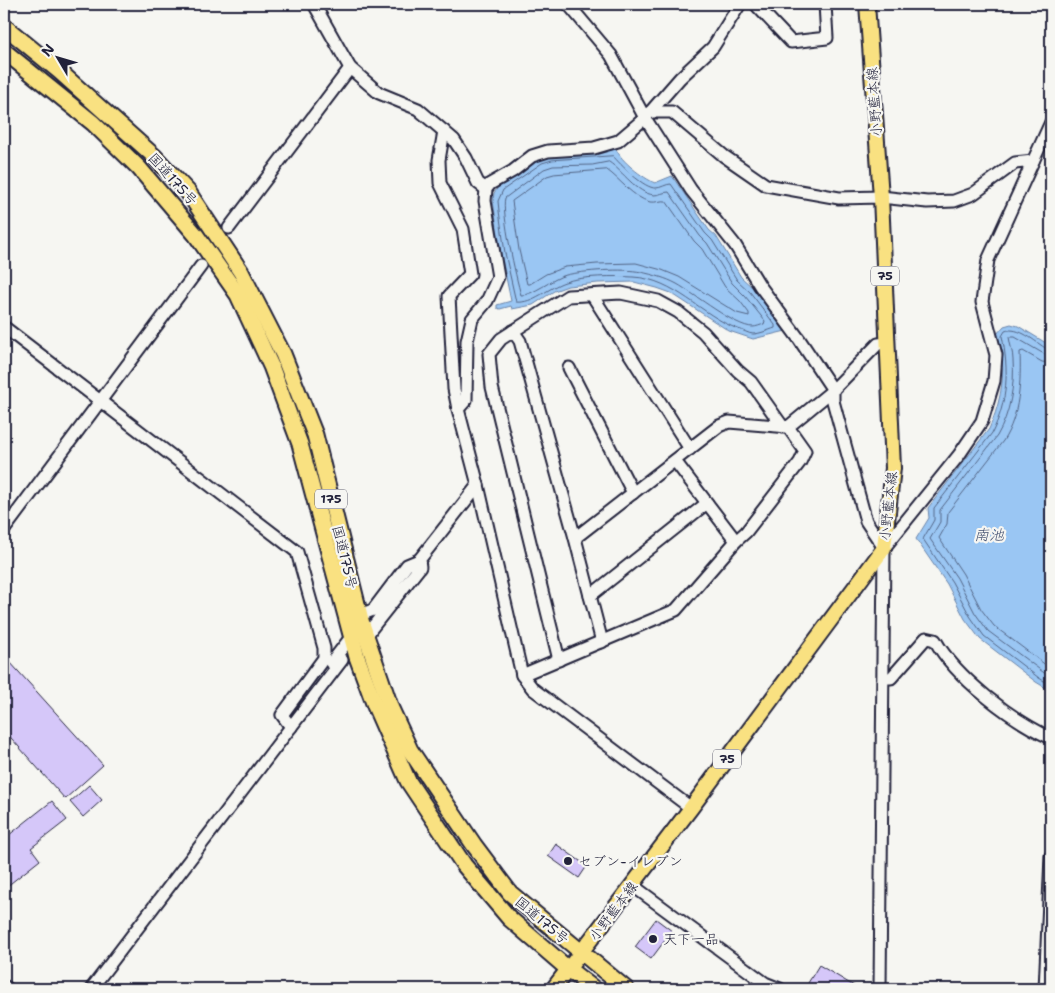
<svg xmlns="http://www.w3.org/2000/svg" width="1055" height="993" viewBox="0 0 1055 993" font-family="'Shantell Sans','Klee One',sans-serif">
<rect width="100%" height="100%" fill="#f6f6f2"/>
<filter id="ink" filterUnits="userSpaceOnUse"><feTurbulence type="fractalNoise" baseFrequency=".02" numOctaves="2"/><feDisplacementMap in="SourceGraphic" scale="10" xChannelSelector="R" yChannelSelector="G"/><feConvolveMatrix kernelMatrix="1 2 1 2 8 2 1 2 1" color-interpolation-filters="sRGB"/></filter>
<g filter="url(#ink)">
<g fill="#9ac6f3" stroke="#6a84a9">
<path d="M616,149c5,12 27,29 39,34l17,-7 37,54 7,6 25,41 12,11 33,43 -33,8 -24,-8 -58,-38 -14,-5 -23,-6 -36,1 -30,3 -14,5 -21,14 -21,4 -1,-3 -11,3 -3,-1v-3l14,-4 -10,-47 -8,-53 1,-8 5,-7 41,-28 12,-3 39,-1z"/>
<path d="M1011,324l7,2 33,20v345l-15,-9 -56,-43 -15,-20 -18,-35 -31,-45 13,-21 -1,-10 61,-79c9,-20 16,-47 13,-70 -1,-8 -4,-16 -6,-24l8,-9z"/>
</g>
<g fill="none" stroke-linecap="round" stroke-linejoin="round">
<g stroke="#526485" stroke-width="1">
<path d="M613,156c7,8 31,33 43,32 5,0 10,-4 15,-4l34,49 7,7 25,40 13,12 25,33v3c-6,2 -16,6 -22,6 -4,0 -10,-4 -15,-5 -37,-14 -63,-50 -105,-52 -17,-1 -52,-1 -68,5 -16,5 -32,22 -49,20l-11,-49 -6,-42 -1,-10 5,-11 39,-27 10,-3z"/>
<path d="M609,162c14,9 27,31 45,33 5,0 10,-3 15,-3l31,44 7,7 25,40 13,13 20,25 -1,3c-3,1 -8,3 -11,3 -18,0 -58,-33 -76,-43 -11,-6 -23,-9 -36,-12 -17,-4 -58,-1 -75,3 -13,3 -34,21 -45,20 -5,-17 -20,-83 -16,-97l39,-29 9,-3 39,-1z"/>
<path d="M607,170c14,10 25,27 43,32 6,1 11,-2 16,-1l28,40 8,8 23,38 15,14 9,12v3l-12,-3 -58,-36 -17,-7 -26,-7 -39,1 -32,3 -19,7 -16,10h-3l-8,-34 -7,-49 35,-25 7,-2z"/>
<path d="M1051,349h-4c-12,-7 -28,-23 -42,-18l-3,5c7,34 6,65 -10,97l-58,75v12l-11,19 29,43 18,34 14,20 55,42 12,7"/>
<path d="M1051,356l-7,-2 -29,-17h-6c1,8 4,15 4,23 2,25 -3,54 -16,76l-57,74v12l-10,17 27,39 18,35 13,18 63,47"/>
<path d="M1051,363l-9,-1 -19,-11 -3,1c1,29 0,63 -17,89l-55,71 -1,12 -8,14 24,36 18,35 13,17 57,43"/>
</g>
</g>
<g fill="#d5c7f9" stroke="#22223b">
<path d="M9,661l94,104 -38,34 -61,-69v-64z"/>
<path d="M89,785l13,15 -19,17 -13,-15z"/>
<path d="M52,801l15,19 -36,28 9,12 -34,27 -2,-3v-45z"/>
<path d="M556,844l31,22 -8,12 -31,-22z"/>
<path d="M656,919l16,12 -21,28 -16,-12z"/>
<path d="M819,965l40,24h-51l-3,-1z"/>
</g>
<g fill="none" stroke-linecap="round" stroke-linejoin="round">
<defs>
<g id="minor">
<path d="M314,4l36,64 29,25 39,16 36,31 12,18 12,25 8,6"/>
<path d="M568,4l43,51 34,63 46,72 44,55 25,41 39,53 34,51v11l33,120 18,27 -4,441"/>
<path d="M760,4l-2,3 33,35 36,-4 -2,-34"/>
<path d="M650,112h22l52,44 42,29 73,13 42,-1 46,5 27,-1 19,-7 42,-31 18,-2"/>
<path d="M444,131l-5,29 1,23 23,46 7,45 -21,22 5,93 4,20 20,76 44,190 11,14 158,119"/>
<path d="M229,228l121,-160"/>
<path d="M592,295l98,154"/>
<path d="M4,327l293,225 27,96v10l-42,57 9,12"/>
<path d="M513,331l7,10 55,197 27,104"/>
<path d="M569,368l64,125"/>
<path d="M458,409l8,-9 1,-59 5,-22 15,-18 11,-24 -13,-76 1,-12 4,-5 23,-13 19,-15 16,-5 46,-3 24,-7 27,-23 35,-40 33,-31 27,-43"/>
<path d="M4,530l197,-264"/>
<path d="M575,538l144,-112 10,-4 59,5 45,-37 45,-46 10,-1"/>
<path d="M736,541l10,-9 54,-70 5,-11 -17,-24"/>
<path d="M884,548l75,-93 23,-34 12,-40 2,-26 -14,-53 6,-42 63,-138"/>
<path d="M416,564l62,-79"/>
<path d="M590,596l117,-93"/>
<path d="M360,615l13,-5 34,-45 12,-5 1,7 -49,62 -5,9"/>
<path d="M559,660l-67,-273 -3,-33 12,-15 67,-43 53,-3 37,8 20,11 25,20 35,39 13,11 32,45"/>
<path d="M331,663l20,-26"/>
<path d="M522,675l154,-65 60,-69 -61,-80"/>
<path d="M884,678h7l35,-40 9,2c21,38 77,80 116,98"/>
<path d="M632,885l133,98 15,6"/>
<path d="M4,986l4,3"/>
<path d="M91,989l251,-329"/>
<path d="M1045,989l6,-133"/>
</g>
<path id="major" d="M553,989l138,-181 193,-260 9,-80 -12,-271 -14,-193"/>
<g id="highway">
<path d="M4,26l55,45 95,85 34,36 53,80 42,82 32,81 47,189 29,85 19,41 64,95 36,48 116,96"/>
<path d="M4,51l89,72 46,45 57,67 42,60 33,71 29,78 57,213 18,49 33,75 56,84 45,53 59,51 26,20"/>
</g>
</defs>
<use href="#minor" stroke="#22223b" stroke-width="15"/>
<use href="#major" stroke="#22223b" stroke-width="18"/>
<use href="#highway" stroke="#22223b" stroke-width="19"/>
<use href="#minor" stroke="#f6f6f2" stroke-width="11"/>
<use href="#major" stroke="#f9e181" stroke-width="14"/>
<use href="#highway" stroke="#f9e181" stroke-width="15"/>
</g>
</g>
<g fill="#22223b" stroke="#f6f6f2" stroke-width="2">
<circle cx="568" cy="861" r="5"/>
<circle cx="653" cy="939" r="5"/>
</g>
<g text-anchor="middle" stroke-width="4.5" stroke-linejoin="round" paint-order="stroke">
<g fill="#f6f6f2" stroke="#626272" stroke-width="1">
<rect x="871" y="266.5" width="28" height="19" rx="4"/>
<rect x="315" y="489.5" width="32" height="19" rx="4"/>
<rect x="713" y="749.5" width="28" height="19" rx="4"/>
</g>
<g font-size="12" font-weight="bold" fill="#22223b">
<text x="885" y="280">75</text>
<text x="331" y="503">175</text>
<text x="727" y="763">75</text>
</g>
<g font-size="14" fill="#22223b" stroke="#f6f6f2">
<text transform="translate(874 102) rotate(-94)" y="5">小野藍本線</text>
<text transform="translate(173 179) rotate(48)" y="5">国道175号</text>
<text transform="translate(888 506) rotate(-84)" y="5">小野藍本線</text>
<text transform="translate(345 557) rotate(76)" y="5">国道175号</text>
<text transform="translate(613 911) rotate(-53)" y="5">小野藍本線</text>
<text transform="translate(542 920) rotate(40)" y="5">国道175号</text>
</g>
<g font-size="14" fill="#22223b" stroke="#f6f6f2" text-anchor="start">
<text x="578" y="866">セブン-イレブン</text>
<text x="663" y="944">天下一品</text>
</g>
<g font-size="15" font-style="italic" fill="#465372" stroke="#f6f6f2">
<text x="989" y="540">南池</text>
</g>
</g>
<rect width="1055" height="993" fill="none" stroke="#f6f6f2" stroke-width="20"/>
<rect x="10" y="10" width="1035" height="973" fill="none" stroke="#22223b" stroke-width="2" filter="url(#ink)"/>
<g transform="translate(58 58) rotate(308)" stroke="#f6f6f2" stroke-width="4" paint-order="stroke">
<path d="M0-4L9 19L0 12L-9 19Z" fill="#22223b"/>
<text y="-8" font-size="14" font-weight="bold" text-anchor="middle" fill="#22223b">N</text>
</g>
</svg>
